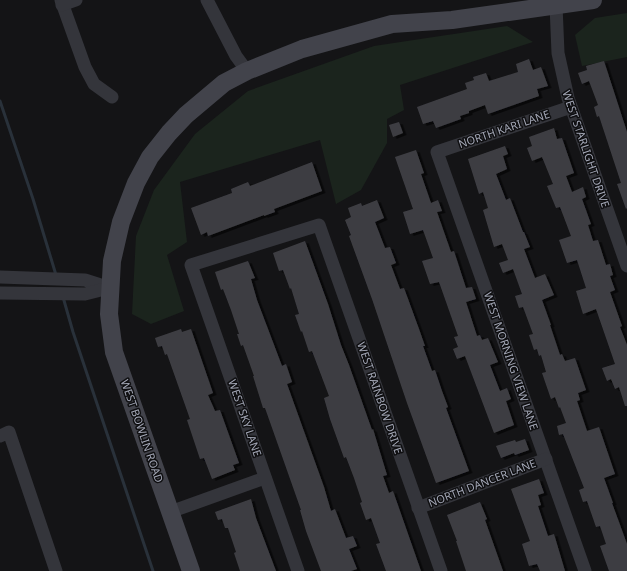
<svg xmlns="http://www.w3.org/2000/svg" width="627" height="571" viewBox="0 0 627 571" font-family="'Noto Sans',sans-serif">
<defs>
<filter id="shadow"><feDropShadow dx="3.5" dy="2" stdDeviation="0" flood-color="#0009"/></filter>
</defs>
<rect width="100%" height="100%" fill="#141416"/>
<g fill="#1b241d">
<path d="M627,13v44l-45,9 -7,-31 20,-17z"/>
<path d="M507,26l26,16 -133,43 4,25 -17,9v24l-26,47 -25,14 -16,-64 -140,42 7,60 -20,13 17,56 -33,13 -19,-10 4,-78 18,-46 41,-56 53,-43 126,-45z"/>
</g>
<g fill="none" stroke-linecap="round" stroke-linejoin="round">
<g stroke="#29313a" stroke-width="3">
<path d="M0,101l33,98 23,76"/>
<path d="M63,297l10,35 80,239"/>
</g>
</g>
<g fill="#3e3e43" filter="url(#shadow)">
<path d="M529,59l4,11 8,-3 7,19 -11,3 2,7 -51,18 -3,-9 -16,6v2l-9,3 1,3 -25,9 -3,-7 -10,3 -6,-17 50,-18 -2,-6 9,-3 -1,-3 13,-4 3,8 29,-9 -2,-8z"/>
<path d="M604,61l23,71v76l-1,1 -9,-25 4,-1 -22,-67 -2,1 -3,-10 4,-2 -9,-24 -7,3 -4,-11 9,-3 -1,-4z"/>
<path d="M399,122l4,11 -10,4 -4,-12z"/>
<path d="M554,128l3,11 5,-1 12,35 -8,3 6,16 11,-5 3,10 -4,2 9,25 -3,1 5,16 5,-1 8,25 4,-1 3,11 -3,1 5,14 -5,2 12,34 -2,1 7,18v61h-2l-6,-19 -4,2 -4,-10 -4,2 -5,-13 13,-4 -19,-55 -13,5 -7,-23 10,-3 -9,-28 -10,3 -8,-23 12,-4 -11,-29 -4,1 -9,-22 6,-2 -11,-27 -10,4 -5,-13 5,-2 -3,-9z"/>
<path d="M505,146l3,8 -5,2 4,13 -11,5 10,26 4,-2 13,34h1l6,15 -6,2 11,29 10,-4 9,21 -12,5 9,25h-1l10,30 2,-1 3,7 10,-3 11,32 -8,3 2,7 -3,1 10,30 12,-4 16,47 -11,4 9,25h-1l15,41v27h-18l-9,-25 6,-2 -6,-18 -4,1 -9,-26 -4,1 -4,-12 5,-2 -21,-54 -4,1 -2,-9 9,-3 -6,-16 -1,1 -4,-11 -4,2 -9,-26 4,-1 -5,-17 -2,1 -2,-7 -3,1 -5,-15 4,-1 -10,-27 -4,1 -4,-12 7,-2 -9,-25 -10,4 -4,-10 9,-3 -6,-16 -8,3 -11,-37 5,-2 -5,-16 -4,2 -11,-35z"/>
<path d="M416,150l8,23 -3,1 10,29 7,-3 4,11 -5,1 14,40 3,-1 12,37 6,-1 4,12 -10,3 11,34 3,-1 2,5 6,-2 10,24 -8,3 10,26 7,-3 4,11 -5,2 8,24 -20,8 -29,-77 -8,3 -4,-10 5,-2 -4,-10 4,-1 -19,-54 -9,2 -8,-23 11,-3 -10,-28 -13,4 -7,-22 10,-3 -18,-52z"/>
<path d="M312,162l10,29 -48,18 1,3 -11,4v-1l-56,21 -1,-4 -6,3 -10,-27 41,-15 -1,-4 17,-7 2,4z"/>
<path d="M377,200l7,18 -9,4 10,26 5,-1 6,16 -5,2 9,24 4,-1 15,41 6,17h-2l9,25 3,-1 7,21 6,16 -2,1 23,63 -33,12 -29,-80 -35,-104 -23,-63 2,-1 -6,-15 6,-3 -3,-9 13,-5 1,3z"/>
<path d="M305,241l23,63 13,41 8,20 23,65 1,-1 14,46 -4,1 6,17 4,-2 28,80h-35l-10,-27 4,-1 -9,-25 -5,2 -6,-17 2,-1 -8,-24 -8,-21 -2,1 -14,-39 -6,-21 5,-2 -17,-45 -3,1 -7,-21 -1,1 -6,-17 4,-1 -8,-26 -1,1 -7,-19 -4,1 -6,-18z"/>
<path d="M248,261l7,17 -4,1 6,21 25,66 4,-2 6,18 -5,2 37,103 7,24 4,-2 11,29 7,-2 4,10 -8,3 8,20 -6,2h-30l-15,-40 -6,-21h1l-36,-102h-2l-10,-32h1l-11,-31 -2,1 -4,-12h2l-8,-24 -8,-21 -2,1 -6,-18z"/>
<path d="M181,329l1,3 9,-3 22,64 -5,2 7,16 5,-1 19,53 -6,2 2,5 -23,9 -8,-21 -4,1 -13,-39 3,-1 -23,-65 -2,1 -3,-9 -4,1 -3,-9z"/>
<path d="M525,439l4,11 -14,5 -1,-2 -13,5 -5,-12 19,-6 1,2z"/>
<path d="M539,479l5,14 -6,2 3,10 -3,1 10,30 6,-2 11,37h-25l-3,-7 -8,2 -7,-22 8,-3 -19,-52z"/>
<path d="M251,499l5,19 20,53h-36l-6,-18 2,-1 -8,-24h-3l-3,-9 -4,1 -3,-8z"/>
<path d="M480,502l7,17 -2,1 18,51h-37l-10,-30h1l-10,-26z"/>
</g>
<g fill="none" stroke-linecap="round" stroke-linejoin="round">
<g stroke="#34353b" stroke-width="13">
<path d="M61,0l24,67 9,17 18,13"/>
<path d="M207,0l29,56 11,15"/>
<path d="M62,5l14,-5"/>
<path d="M556,5l2,48 10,45 59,168"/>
<path d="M571,107l-134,45 148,419"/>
<path d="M0,277l85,3 25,8"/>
<path d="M0,293l85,1 24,-6"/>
<path d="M0,436l9,-4 47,139"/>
<path d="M418,508l128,-49"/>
<path d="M170,512l95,-34"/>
<path d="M298,571l-107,-306 128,-40 122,346"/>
</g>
<path stroke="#42434b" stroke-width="18" d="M191,571l-77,-219 -5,-38 3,-53 9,-39 15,-39 14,-26 19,-24 17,-18 38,-32 23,-12 55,-22 90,-25 60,-4 141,-20"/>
</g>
<g text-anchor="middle" stroke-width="3" stroke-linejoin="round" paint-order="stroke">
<g font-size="11" fill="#a4a8b7" stroke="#0f0f11">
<text transform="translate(504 129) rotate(-19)" y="4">NORTH KARI LANE</text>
<text transform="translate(586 149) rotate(71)" y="4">WEST STARLIGHT DRIVE</text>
<text transform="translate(511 361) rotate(71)" y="4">WEST MORNING VIEW LANE</text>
<text transform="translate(380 398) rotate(71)" y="4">WEST RAINBOW DRIVE</text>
<text transform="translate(245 418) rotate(71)" y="4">WEST SKY LANE</text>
<text transform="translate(142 431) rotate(71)" y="4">WEST BOWLIN ROAD</text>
<text transform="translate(482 483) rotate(-21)" y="4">NORTH DANCER LANE</text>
</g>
</g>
</svg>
